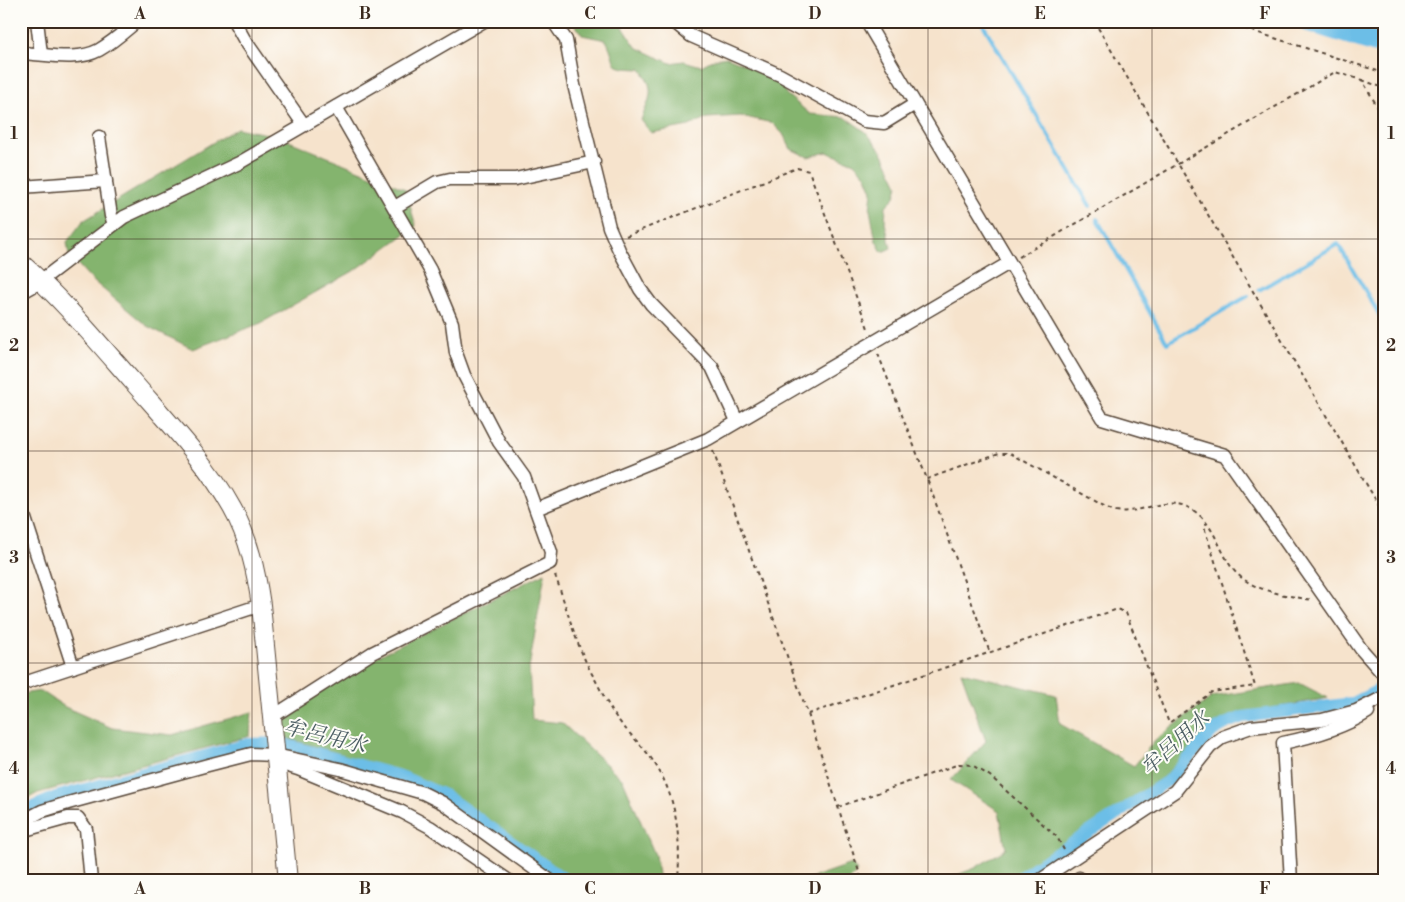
<svg xmlns="http://www.w3.org/2000/svg" width="1405" height="902" viewBox="0 0 1405 902" font-family="'Libre Bodoni','Noto Serif JP',serif">
<rect width="100%" height="100%" fill="#fdfcf7"/>
<filter id="ink" filterUnits="userSpaceOnUse"><feTurbulence type="fractalNoise" baseFrequency=".02" numOctaves="2"/><feDisplacementMap in="SourceGraphic" scale="10" xChannelSelector="R" yChannelSelector="G"/><feConvolveMatrix kernelMatrix="1 2 1 2 8 2 1 2 1" color-interpolation-filters="sRGB"/></filter>
<filter id="wash" filterUnits="userSpaceOnUse"><feTurbulence type="fractalNoise" baseFrequency=".0096" numOctaves="4" result="noise"/><feDisplacementMap in="SourceGraphic" scale="20" xChannelSelector="R" yChannelSelector="G"/><feGaussianBlur stdDeviation="1.12" result="paint"/><feColorMatrix in="noise" values="0 0 0 0 0 0 0 0 0 0 0 0 0 0 0 0 0 1.4 0 .05"/><feComposite in="paint" operator="in"/></filter>
<g filter="url(#wash)">
<rect width="100%" height="100%" fill="#f6e3cc"/>
<g fill="#84b46e" stroke="#606f46">
<path d="M573,21h46l17,26 34,16 14,-2 17,5 13,-7 13,-2 51,21 8,16 24,20 35,3 21,15 16,20 16,33 -3,12 -9,9 -1,17 6,25 -9,4 -6,-11 -6,-31 2,-19 -6,-15 -12,-13 -27,-11 -19,5 -17,-8 -8,-15 -11,-11 -31,-7 -34,2 -18,8 -38,7 -10,-13c9,-23 15,-29 0,-51 -35,-1 -22,-4 -35,-29l-24,-5z"/>
<path d="M237,128l40,8 128,53 11,37 -59,43 -96,54 -68,26 -46,-23 -55,-46 -23,-25 -2,-13 16,-21z"/>
<path d="M545,573l-16,95 3,52 30,3 61,57 32,75 4,26h-88l-68,-48 -66,-40 -56,-27 -109,-32 2,-13 102,-64z"/>
<path d="M961,672l95,23 4,29 74,42 21,-26 57,-43 87,-14 29,15 -98,18 -21,12 -44,48 -107,74 -52,31h-64l33,-13 31,-19 -7,-38 -48,-31 35,-39z"/>
<path d="M41,691l24,16 47,21 60,7 80,-23 -2,24 -212,57 -17,9v-108z"/>
<path d="M851,864l6,7 -8,10h-47z"/>
</g>
<g fill="none" stroke-linecap="round" stroke-linejoin="round">
<g stroke="#6cbee7" stroke-width="4">
<path d="M981,21l109,185"/>
<path d="M1097,219l70,124 81,-47"/>
<path d="M1259,290l79,-46 46,79"/>
</g>
<g stroke="#6cbee7" stroke-width="12">
<path d="M21,812l35,-15 192,-53 32,-1 123,34 41,18 123,86"/>
<path d="M1014,881l155,-101 44,-49 14,-8 16,-6 110,-14 31,-16"/>
</g>
<path stroke="#6cbee7" stroke-width="21" d="M1307,21l77,24"/>
</g>
</g>
<g filter="url(#ink)">
<g fill="none" stroke-linecap="round" stroke-linejoin="round">
<defs>
<g id="street">
<path d="M37,21l4,33"/>
<path d="M234,21l10,18 60,86"/>
<path d="M553,21l13,19 8,45 35,142 10,23 21,39 11,15 61,63 25,54"/>
<path d="M673,21l18,15 89,39 84,46 20,2 31,-19"/>
<path d="M866,21l236,397 123,37 136,194 23,26"/>
<path d="M21,53c24,1 56,9 78,-3 14,-8 26,-19 38,-29"/>
<path d="M99,137l12,79 3,8"/>
<path d="M21,187l85,-6"/>
<path d="M395,207l42,-25 13,-3h65l79,-17"/>
<path d="M21,293l14,-8 89,-68 115,-54 245,-142"/>
<path d="M21,506l52,161"/>
<path d="M536,509l172,-70 301,-176"/>
<path d="M21,684l240,-79"/>
<path d="M272,717l100,-64 178,-90 1,-11 -27,-75 -25,-35 -35,-67 -8,-22 -4,-30 -22,-53 -94,-163"/>
<path d="M276,762l22,7 104,43 28,15 79,54"/>
<path d="M21,822l21,-11 26,-8 140,-38 43,-11 24,1 65,14 83,24 20,10 108,78"/>
<path d="M21,831l47,-13h10l8,11 5,52"/>
<path d="M1079,878l1,3"/>
<path d="M1039,881l136,-90 35,-44 13,-10 28,-10 71,-7 34,-9 28,-14"/>
<path d="M1291,881l-8,-138c29,-6 60,-15 85,-31"/>
</g>
<path id="secondary" d="M21,263c41,36 76,78 112,119 35,40 73,79 99,126 17,30 24,63 29,97l27,276"/>
</defs>
<use href="#street" stroke="#574638" stroke-width="15"/>
<use href="#secondary" stroke="#574638" stroke-width="20"/>
<g stroke="#574638" stroke-width="2" stroke-dasharray="4 4" stroke-linecap="butt">
<path d="M1094,21l290,493"/>
<path d="M1221,21l163,52"/>
<path d="M1362,80l22,8"/>
<path d="M626,236l171,-68 12,3 60,160"/>
<path d="M1019,257l316,-185 27,8 22,38"/>
<path d="M878,354l49,125 63,174"/>
<path d="M713,451l95,263 54,167"/>
<path d="M927,479l72,-26h11l92,52c4,2 9,5 14,6 25,4 51,-17 75,-2 21,12 27,37 39,56 16,26 55,30 82,35"/>
<path d="M555,575c12,33 20,68 37,99 8,14 15,30 24,43 11,15 24,26 35,41 26,36 30,79 27,123"/>
<path d="M808,714l310,-105 8,4 43,110 43,-31 43,-6 -50,-156 1,-7"/>
<path d="M838,807l121,-43 13,1 18,11 67,61 7,13"/>
</g>
<use href="#street" stroke="#fff" stroke-width="12"/>
<use href="#secondary" stroke="#fff" stroke-width="18"/>
</g>
</g>
<path fill="none" stroke="#3b2a1e" stroke-width="1" stroke-opacity="0.55" d="M252,21v860M478,21v860M702,21v860M928,21v860M1152,21v860M21,239h1363M21,451h1363M21,663h1363"/>
<g text-anchor="middle" stroke-width="4" stroke-linejoin="round" paint-order="stroke">
<g font-size="21" font-style="italic" fill="#4c5e64" stroke="#fdfcf7">
<text transform="translate(325 736) rotate(14)" y="7">牟呂用水</text>
<text transform="translate(1175 743) rotate(-42)" y="7">牟呂用水</text>
</g>
</g>
<rect width="1405" height="902" fill="none" stroke="#fdfcf7" stroke-width="55"/>
<rect x="28" y="28" width="1350" height="846" fill="none" stroke="#3b2a1e" stroke-width="2"/>
<g font-size="16" text-anchor="middle" font-weight="bold" fill="#3b2a1e">
<text x="140" y="19">A</text>
<text x="365" y="19">B</text>
<text x="590" y="19">C</text>
<text x="815" y="19">D</text>
<text x="1040" y="19">E</text>
<text x="1265" y="19">F</text>
<text x="14" y="139">1</text>
<text x="1391" y="139">1</text>
<text x="14" y="351">2</text>
<text x="1391" y="351">2</text>
<text x="14" y="563">3</text>
<text x="1391" y="563">3</text>
<text x="14" y="774">4</text>
<text x="1391" y="774">4</text>
<text x="140" y="894">A</text>
<text x="365" y="894">B</text>
<text x="590" y="894">C</text>
<text x="815" y="894">D</text>
<text x="1040" y="894">E</text>
<text x="1265" y="894">F</text>
</g>
</svg>
